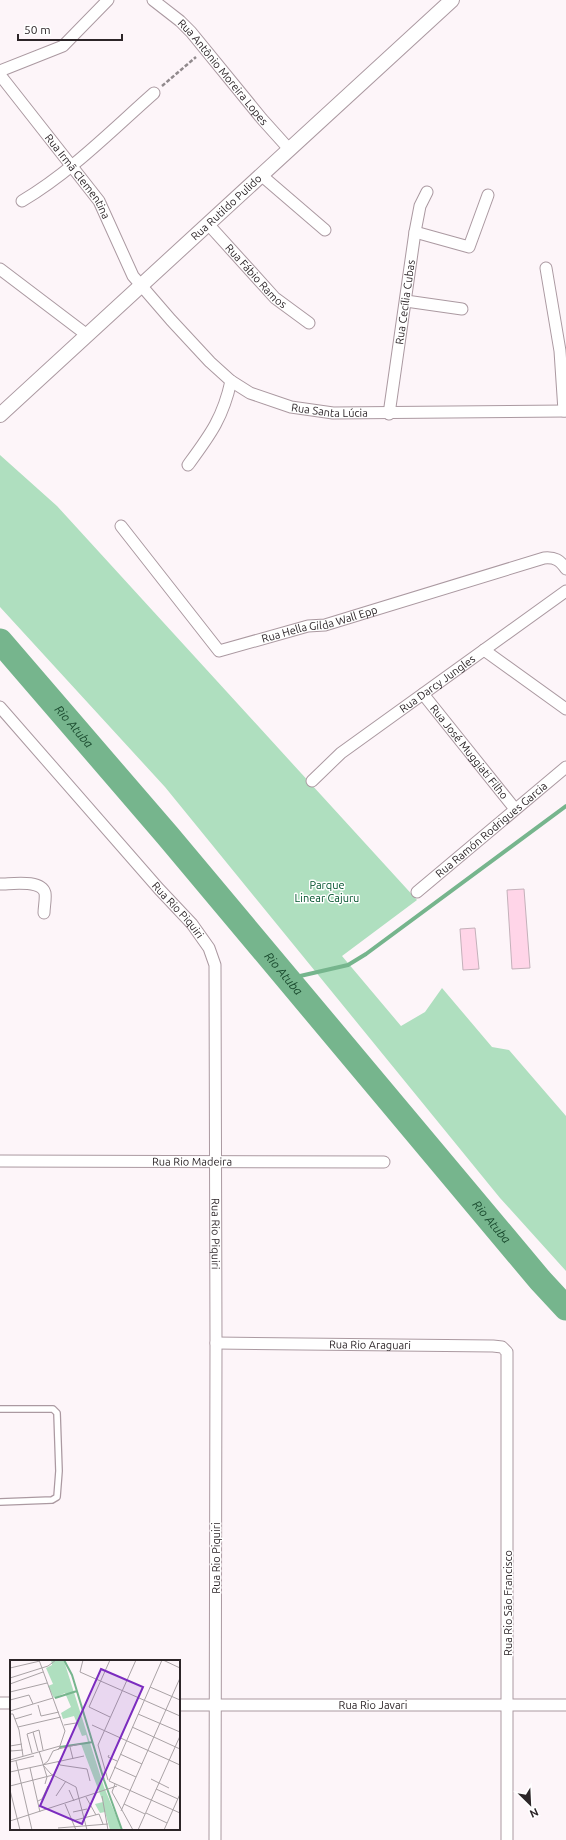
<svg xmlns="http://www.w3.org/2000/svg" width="566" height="1840" viewBox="0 0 566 1840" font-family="Ubuntu,sans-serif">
<rect width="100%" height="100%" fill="#fdf5f9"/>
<path fill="#afdfbf" d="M0,455l57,51 360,394 -75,56 59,70 24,-14 17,-24 50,59 17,3 57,66v155l-66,-73 -335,-411 -165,-180z"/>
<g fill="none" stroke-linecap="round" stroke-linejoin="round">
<path stroke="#76b58d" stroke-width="4" d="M287,979l61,-14 18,-11 200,-148"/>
<path stroke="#76b58d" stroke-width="25" id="s1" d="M0,641l168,195 372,444 26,28"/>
</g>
<g fill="#ffd5e8" stroke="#c4b1ba">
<path d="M524,889l6,79 -18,1 -5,-79z"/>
<path d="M475,928l4,41 -16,1 -3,-41z"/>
</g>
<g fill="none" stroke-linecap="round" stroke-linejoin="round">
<defs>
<path id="service" d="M0,1409h53l4,4 2,58 -2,26 -5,3 -52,2"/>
<g id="minor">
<path id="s2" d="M153,0l27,21 11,11 71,87 27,30"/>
<path d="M0,71l63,-25 45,-46"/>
<path id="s3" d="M0,75l99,126 34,75 38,44 39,42 21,19 19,12 41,14 42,6 233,-2"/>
<path d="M261,175l64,55"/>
<path d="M22,201c49,-29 90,-71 132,-108"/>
<path id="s4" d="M208,224l67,74 34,25"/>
<path d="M415,232l54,15 19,-52"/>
<path d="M546,268l14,83 4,60"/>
<path d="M0,269l87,66"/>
<path d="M406,301l56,8"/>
<path id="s5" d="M389,414l26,-182 5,-26 7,-14"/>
<path d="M188,465c22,-30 35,-47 43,-84"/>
<path id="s6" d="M121,526l98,125 89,-25 17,-1 219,-67c11,-1 16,2 22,11"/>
<path d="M484,650l82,59"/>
<path id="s7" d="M423,694l92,115"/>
<path id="s8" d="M0,707l159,182 33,35 17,24 6,17 1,378 -1,497"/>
<path id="s9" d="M312,781l29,-28 225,-162"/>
<path d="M0,884c12,0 41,-5 45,9 1,6 -1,14 -1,20"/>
<path id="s10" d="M417,892l149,-125"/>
<path id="s11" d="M0,1161l384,1"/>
<path id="s12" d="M216,1343l277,3 9,1 5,5v488"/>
<path d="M0,1703h11"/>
<path id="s13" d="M179,1705h387"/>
</g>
<g id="tertiary">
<path id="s14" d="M0,415l452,-415"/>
</g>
</defs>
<use href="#service" stroke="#ab99a1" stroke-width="8"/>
<use href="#minor" stroke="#ab99a1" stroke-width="13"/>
<use href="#tertiary" stroke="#ab99a1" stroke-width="16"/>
<path stroke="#918a8d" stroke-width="2.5" stroke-dasharray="4 2" stroke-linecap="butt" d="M162,86l34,-29"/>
<use href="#service" stroke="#fff" stroke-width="5.5"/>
<use href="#minor" stroke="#fff" stroke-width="11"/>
<use href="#tertiary" stroke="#fff" stroke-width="14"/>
</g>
<g text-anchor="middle" stroke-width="3" stroke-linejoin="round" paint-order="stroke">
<g font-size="11" fill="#2c2528" stroke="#fff">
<text dy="4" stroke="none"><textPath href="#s2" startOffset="101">Rua Antônio Moreira Lopes</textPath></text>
<text dy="4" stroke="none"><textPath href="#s3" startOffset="128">Rua Irmã Clementina</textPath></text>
<text dy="4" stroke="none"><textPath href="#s14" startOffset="307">Rua Rutildo Pulido</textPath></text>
<text dy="4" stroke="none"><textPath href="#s4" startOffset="71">Rua Fábio Ramos</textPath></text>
<text dy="4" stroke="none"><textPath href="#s5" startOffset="113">Rua Cecília Cubas</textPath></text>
<text dy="4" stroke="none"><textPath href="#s3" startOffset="491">Rua Santa Lúcia</textPath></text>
<text dy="4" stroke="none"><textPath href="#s6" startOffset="263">Rua Hella Gilda Wall Epp</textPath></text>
<text dy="4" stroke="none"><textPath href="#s9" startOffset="159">Rua Darcy Jungles</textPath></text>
<text dy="4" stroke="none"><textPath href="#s7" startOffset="74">Rua José Muggiati Filho</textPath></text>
<text dy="4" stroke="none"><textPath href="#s10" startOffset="97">Rua Ramón Rodrigues Garcia</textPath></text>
<text dy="4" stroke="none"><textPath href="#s8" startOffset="270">Rua Rio Piquiri</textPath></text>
<text dy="4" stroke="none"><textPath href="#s11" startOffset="192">Rua Rio Madeira</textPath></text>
<text dy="4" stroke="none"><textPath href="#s8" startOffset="606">Rua Rio Piquiri</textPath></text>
<text dy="4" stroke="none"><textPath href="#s12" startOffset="154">Rua Rio Araguari</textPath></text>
<text transform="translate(216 1558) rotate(-90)" y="4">Rua Rio Piquiri</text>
<text transform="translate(508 1603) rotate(-90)" y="4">Rua Rio São Francisco</text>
<text dy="4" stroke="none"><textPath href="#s13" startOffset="194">Rua Rio Javari</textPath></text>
</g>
<g font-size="11" fill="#00512b" stroke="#fff">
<text x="327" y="889">Parque<tspan x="327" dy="13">Linear Cajuru</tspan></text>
</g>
<g font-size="12" font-style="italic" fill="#1a4a2e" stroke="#fff">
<text dy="4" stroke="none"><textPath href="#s1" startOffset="113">Rio Atuba</textPath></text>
<text dy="4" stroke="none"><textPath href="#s1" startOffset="437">Rio Atuba</textPath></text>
<text dy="4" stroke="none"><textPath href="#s1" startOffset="761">Rio Atuba</textPath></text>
</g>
</g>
<g transform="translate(10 1660)">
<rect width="170" height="170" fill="#fdf5f9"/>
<path d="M41,0h12l2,4 39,123 18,43h-12l-5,-18 -5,1 -5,-9 8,-2 -22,-58 7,-2 -2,-7 -4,1 -8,-20 -11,3 -2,-6 10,-6 -6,-14 -11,5 -6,-12 5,-2 -7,-16 6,-3z" fill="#afdfbf"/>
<path fill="none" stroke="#76b58d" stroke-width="2" d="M54,0l8,15 32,105 18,50M45,38l22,-7M50,87l33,-5"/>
<path fill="none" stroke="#a9a2a5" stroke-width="1" d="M29,0l26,71 -6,18 -6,2 -5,10 -5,4 8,9 25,13 11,43M73,0l-3,12 100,44M100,0l-21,47 21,10M153,0l17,8M0,8l30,-7M0,18l38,-12 8,-6M0,24l33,-12M140,27l30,13M0,32l37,-9M0,40l19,-5 4,9M28,45l3,11 18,-4M0,51l43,-13M0,54h3l6,16 4,26M128,54l42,18M5,59l17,-5M54,65l12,-2M82,65l88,40M8,67l43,-10M122,67l48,22M23,72l5,19M0,86l12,-2M0,87l1,4 12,-1M60,87l3,12M48,89l22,-5M29,91l8,26 -2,7M22,93l-5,-19 12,-4 4,20M110,94l22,10M99,95l-1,2 9,4M0,100l50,-14M6,101l16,69M0,102l24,-6M48,102l2,3 27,4 3,12M104,107l22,10M20,108l10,44M0,112l74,-16M141,119l18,9M98,120l-10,-35 38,-85M99,121l53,-121M99,121l71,32M105,124l-3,8 21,38M0,126l43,-11M146,129l22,10M0,130l10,40M59,130l5,11M46,136l10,-15M92,136l6,34M76,137l10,18M28,141l4,-2 6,-13M55,144l11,26M114,144l21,10M111,151l59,-133M63,152l14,-3M136,153l21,10M0,161l107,-35M62,161l27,-7 4,10M48,168l50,-4M128,170l42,-94M154,170l16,-36"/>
<path fill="#7b2cbf" fill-opacity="0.15" stroke="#7b2cbf" stroke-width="2" d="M91,9l42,18 -61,137 -42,-18z"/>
<rect width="170" height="170" fill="none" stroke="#2c2528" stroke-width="2"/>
</g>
<g transform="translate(530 1804) rotate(156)" stroke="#ffffff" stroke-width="3" paint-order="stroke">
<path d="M0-3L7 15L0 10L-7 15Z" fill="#2c2528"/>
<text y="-6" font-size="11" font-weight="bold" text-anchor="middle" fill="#2c2528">N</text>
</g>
<path d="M18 34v6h104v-6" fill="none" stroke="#2c2528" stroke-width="2"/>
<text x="24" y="34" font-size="12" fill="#2c2528" stroke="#ffffff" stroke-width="3" paint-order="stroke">50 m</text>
</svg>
